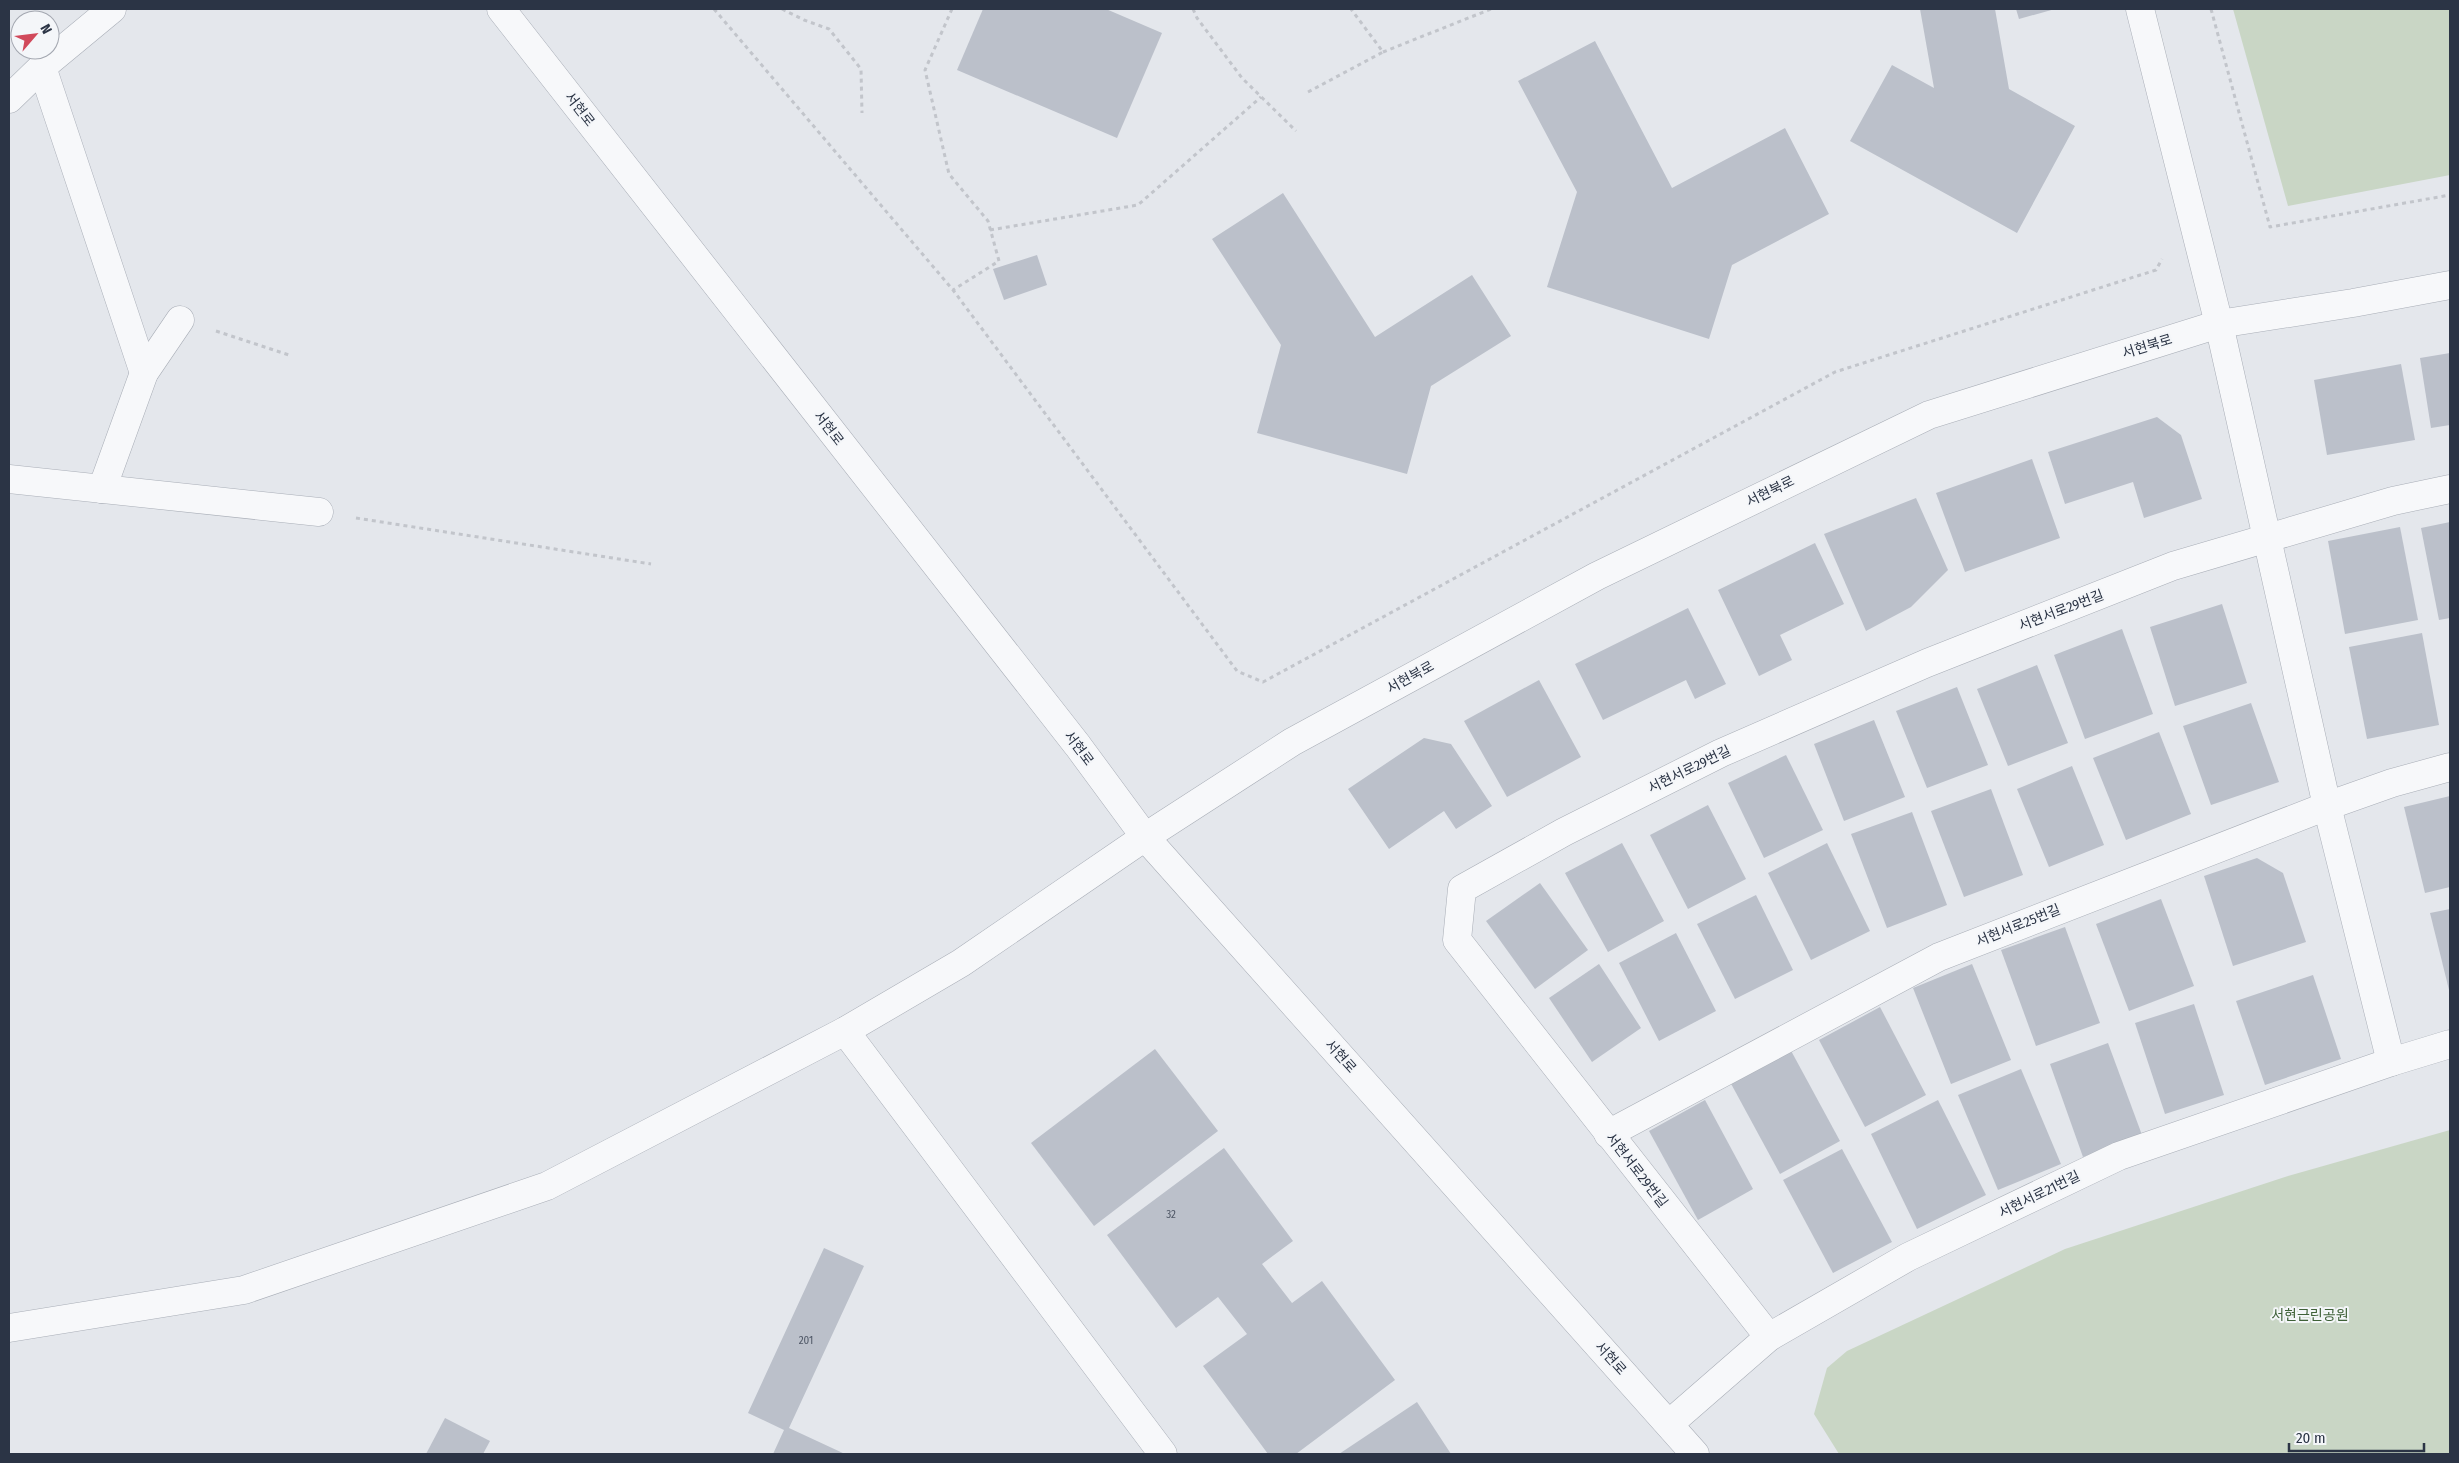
<svg xmlns="http://www.w3.org/2000/svg" width="2459" height="1463" viewBox="0 0 2459 1463" font-family="'Fira Sans Condensed','Noto Sans KR',sans-serif">
<rect width="100%" height="100%" fill="#e4e7ec"/>
<g fill="#c9d6c5">
<path d="M2233,9h217v166l-162,31z"/>
<path d="M2450,1130v324h-611l-25,-40 13,-46 20,-17 218,-102 223,-73z"/>
</g>
<g fill="#bbc0ca">
<path d="M983,9h123l56,24 -45,105 -160,-68z"/>
<path d="M1920,9h75l14,80 66,37 -58,107 -167,-92 42,-76 42,23z"/>
<path d="M2016,9h39l-36,10z"/>
<path d="M1595,41l77,147 113,-60 44,86 -97,51 -23,74 -162,-52 30,-95 -59,-111z"/>
<path d="M1283,193l92,144 97,-62 39,61 -80,50 -24,88 -150,-41 24,-88 -69,-106z"/>
<path d="M1037,255l10,30 -43,15 -11,-31z"/>
<path d="M2450,353v72l-19,3 -11,-70z"/>
<path d="M2401,364l14,76 -88,15 -13,-75z"/>
<path d="M2157,417l24,18 21,64 -58,19 -11,-36 -68,22 -17,-52z"/>
<path d="M2032,459l28,79 -95,34 -29,-79z"/>
<path d="M1916,498l32,72 -37,37 -45,24 -42,-97z"/>
<path d="M2450,522v96l-11,2 -18,-92z"/>
<path d="M2400,527l18,93 -73,14 -17,-93z"/>
<path d="M1815,543l29,61 -64,31 12,25 -33,16 -41,-86z"/>
<path d="M2222,604l25,79 -72,23 -25,-79z"/>
<path d="M1688,608l38,76 -31,15 -9,-19 -83,40 -28,-56z"/>
<path d="M2122,629l31,85 -68,25 -31,-84z"/>
<path d="M2422,633l17,92 -72,14 -18,-92z"/>
<path d="M2037,665l31,78 -60,23 -31,-77z"/>
<path d="M1539,680l42,77 -74,40 -43,-76z"/>
<path d="M1957,687l31,78 -61,23 -31,-77z"/>
<path d="M2251,703l28,79 -68,23 -28,-79z"/>
<path d="M1874,720l31,77 -61,24 -30,-77z"/>
<path d="M2159,732l32,82 -65,26 -33,-82z"/>
<path d="M1424,738l27,6 41,62 -36,23 -12,-18 -55,38 -41,-60z"/>
<path d="M1786,755l37,75 -59,28 -36,-75z"/>
<path d="M2072,766l32,79 -55,22 -32,-78z"/>
<path d="M1991,789l32,86 -59,22 -33,-86z"/>
<path d="M2450,796v91l-25,6 -21,-86z"/>
<path d="M1708,805l38,74 -58,30 -38,-74z"/>
<path d="M1912,812l35,93 -60,23 -36,-94z"/>
<path d="M1622,843l42,78 -56,31 -43,-79z"/>
<path d="M1827,843l43,88 -59,29 -43,-87z"/>
<path d="M2257,858l26,15 23,69 -73,24 -29,-90z"/>
<path d="M1540,883l48,67 -53,39 -49,-68z"/>
<path d="M1756,895l37,75 -58,29 -38,-75z"/>
<path d="M2161,899l33,87 -65,25 -33,-87z"/>
<path d="M2450,909v85l-20,-81z"/>
<path d="M2065,927l35,96 -64,23 -35,-96z"/>
<path d="M1676,933l40,78 -57,30 -40,-78z"/>
<path d="M1599,964l42,64 -49,34 -43,-64z"/>
<path d="M1972,964l39,96 -60,24 -38,-96z"/>
<path d="M2313,975l28,84 -76,26 -29,-84z"/>
<path d="M2194,1004l30,91 -59,19 -30,-91z"/>
<path d="M1880,1007l46,88 -61,32 -46,-87z"/>
<path d="M2108,1043l34,92 -59,22 -33,-93z"/>
<path d="M1789,1047l51,94 -60,33 -51,-94z"/>
<path d="M1155,1049l63,82 -124,95 -63,-83z"/>
<path d="M2021,1069l40,95 -63,26 -40,-95z"/>
<path d="M1705,1100l48,89 -55,31 -49,-89z"/>
<path d="M1938,1100l48,95 -69,34 -46,-95z"/>
<path d="M1224,1148l69,93 -31,23 30,39 30,-22 73,99 -99,74h-28l-65,-88 44,-32 -29,-37 -42,31 -69,-93z"/>
<path d="M1842,1149l50,93 -59,31 -50,-93z"/>
<path d="M824,1248l40,18 -75,162 56,26h-72l11,-24 -36,-17z"/>
<path d="M1417,1402l34,52h-112z"/>
<path d="M445,1418l45,23 -7,13h-57z"/>
</g>
<g fill="none" stroke-linecap="round" stroke-linejoin="round">
<defs>
<g id="minor">
<path d="M501,9l577,737 67,91 550,617"/>
<path d="M2140,9l79,315 108,482 64,256"/>
<path d="M42,67l102,306"/>
<path d="M9,99l33,-32 70,-58"/>
<path d="M9,479l310,33"/>
<path d="M102,489l42,-116 36,-53"/>
<path d="M845,1031l318,423"/>
<path d="M1608,1134l331,-177 388,-151 65,-23 58,-16"/>
<path d="M9,1328l235,-38 303,-104 298,-155 116,-68 184,-126 147,-95 305,-166 332,-161 290,-91 134,-21 97,-18"/>
<path d="M1769,1337l-312,-397 5,-51 102,-57 157,-79 206,-90 246,-97 220,-65 57,-12"/>
<path d="M1669,1424l100,-87 139,-80 211,-101 272,-94 59,-18"/>
</g>
</defs>
<use href="#minor" stroke="#a9aeb7" stroke-width="29"/>
<g stroke="#c2c5cb" stroke-width="3" stroke-dasharray="4 4" stroke-linecap="butt">
<path d="M714,9l239,281 284,381 26,11 572,-310 321,-102 6,-11"/>
<path d="M782,9l22,11 25,9 32,40 1,44"/>
<path d="M952,9l-27,61 24,104 39,47 11,40 -46,29"/>
<path d="M1193,9l4,9 45,60 54,53"/>
<path d="M2211,9l59,218 180,-32"/>
<path d="M1383,52l108,-43"/>
<path d="M1308,92l75,-40 -32,-43"/>
<path d="M990,230l148,-25 123,-108"/>
<path d="M216,331l73,24"/>
<path d="M356,518l295,46"/>
</g>
<use href="#minor" stroke="#f7f8fa" stroke-width="28"/>
</g>
<g text-anchor="middle" stroke-width="4" stroke-linejoin="round" paint-order="stroke">
<g font-size="11" fill="#4f5766">
<text x="1171" y="1218">32</text>
<text x="806" y="1344">201</text>
</g>
<g font-size="14" fill="#2b3445" stroke="#f4f6f9">
<text transform="translate(580 109) rotate(52)" y="5">서현로</text>
<text transform="translate(2147 346) rotate(-17)" y="5">서현북로</text>
<text transform="translate(829 428) rotate(52)" y="5">서현로</text>
<text transform="translate(1770 491) rotate(-26)" y="5">서현북로</text>
<text transform="translate(2061 610) rotate(-21)" y="5">서현서로29번길</text>
<text transform="translate(1410 677) rotate(-29)" y="5">서현북로</text>
<text transform="translate(1079 748) rotate(53)" y="5">서현로</text>
<text transform="translate(1689 769) rotate(-26)" y="5">서현서로29번길</text>
<text transform="translate(2018 925) rotate(-22)" y="5">서현서로25번길</text>
<text transform="translate(1341 1056) rotate(48)" y="5">서현로</text>
<text transform="translate(1637 1170) rotate(52)" y="5">서현서로29번길</text>
<text transform="translate(2039 1194) rotate(-26)" y="5">서현서로21번길</text>
<text transform="translate(1611 1358) rotate(48)" y="5">서현로</text>
</g>
<g font-size="14" fill="#3f6138" stroke="#f4f6f9">
<text x="2310" y="1320">서현근린공원</text>
</g>
</g>
<rect width="2459" height="1463" fill="none" stroke="#2b3445" stroke-width="20"/>
<g transform="translate(35 35) rotate(62)"><circle r="24" fill="#f4f6f9" stroke="#a4a8b1"/>
<path d="M0-4L9 19L0 12L-9 19Z" fill="#d1495b"/>
<text y="-8" font-size="14" font-weight="bold" text-anchor="middle" fill="#2b3445">N</text>
</g>
<path d="M2289 1443v8h135v-8" fill="none" stroke="#2b3445" stroke-width="2.5"/>
<text x="2296" y="1443" font-size="15" fill="#2b3445" stroke="#f4f6f9" stroke-width="4" paint-order="stroke">20 m</text>
</svg>
